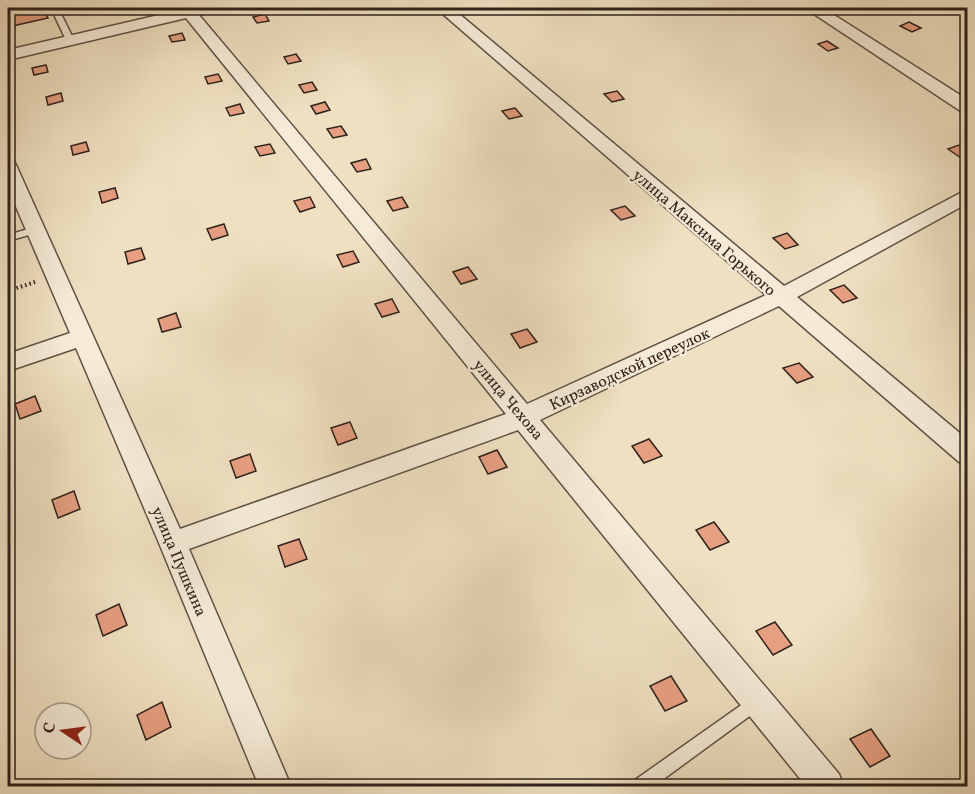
<svg xmlns="http://www.w3.org/2000/svg" width="975" height="794" viewBox="0 0 975 794" font-family="Vollkorn,serif">
<rect width="100%" height="100%" fill="#efe0c1"/>
<filter id="stains"><feTurbulence type="fractalNoise" baseFrequency=".00333" numOctaves="4"/><feColorMatrix values="0 0 0 0 .2 0 0 0 0 .09 0 0 0 0 .02 0 0 0 .5 -.17"/></filter>
<radialGradient id="worn" r=".72"><stop offset=".6" stop-color="#630" stop-opacity="0"/><stop offset="1" stop-color="#630" stop-opacity=".3"/></radialGradient>
<g fill="#e69f81" stroke="#2f221c" stroke-width="1.5">
<path d="M17,8h26l5,10 -40,9v-17z"/>
<path d="M265,14l4,7 -12,2 -4,-6z"/>
<path d="M909,22l12,6 -9,4 -12,-6z"/>
<path d="M182,33l3,7 -13,2 -3,-6z"/>
<path d="M827,41l11,7 -10,3 -10,-7z"/>
<path d="M296,54l5,7 -13,3 -4,-7z"/>
<path d="M46,65l2,7 -14,3 -2,-7z"/>
<path d="M218,74l4,7 -14,3 -3,-7z"/>
<path d="M312,82l5,8 -13,3 -5,-8z"/>
<path d="M617,91l7,8 -12,3 -8,-8z"/>
<path d="M61,93l2,8 -15,4 -2,-8z"/>
<path d="M325,102l5,8 -14,4 -5,-8z"/>
<path d="M240,104l4,9 -14,3 -4,-8z"/>
<path d="M515,108l7,8 -13,3 -7,-8z"/>
<path d="M341,126l6,9 -14,3 -6,-9z"/>
<path d="M86,142l3,9 -16,4 -2,-9z"/>
<path d="M270,144l5,9 -15,3 -5,-9z"/>
<path d="M959,145l9,7v4l-7,2 -13,-9z"/>
<path d="M366,159l5,10 -14,3 -6,-9z"/>
<path d="M115,188l3,10 -16,5 -3,-11z"/>
<path d="M310,197l5,10 -15,5 -6,-11z"/>
<path d="M402,197l6,10 -15,4 -6,-10z"/>
<path d="M625,206l10,10 -14,4 -10,-10z"/>
<path d="M224,224l4,11 -16,5 -5,-11z"/>
<path d="M787,233l11,12 -13,4 -12,-11z"/>
<path d="M141,248l4,11 -17,5 -3,-12z"/>
<path d="M353,251l6,11 -16,5 -6,-12z"/>
<path d="M468,267l9,12 -16,5 -8,-12z"/>
<path d="M844,285l13,13 -14,5 -13,-13z"/>
<path d="M392,299l7,13 -17,5 -7,-13z"/>
<path d="M176,313l5,14 -19,5 -4,-13z"/>
<path d="M527,329l10,13 -17,6 -9,-14z"/>
<path d="M799,363l14,14 -16,6 -14,-15z"/>
<path d="M35,396l6,15 -21,8 -5,-15z"/>
<path d="M350,422l7,16 -19,7 -7,-17z"/>
<path d="M649,439l13,17 -18,7 -12,-17z"/>
<path d="M497,450l10,17 -19,7 -9,-17z"/>
<path d="M250,454l6,17 -20,7 -6,-17z"/>
<path d="M74,491l6,18 -22,9 -6,-18z"/>
<path d="M714,522l15,20 -19,8 -14,-20z"/>
<path d="M299,539l8,20 -22,8 -7,-21z"/>
<path d="M119,604l8,21 -24,11 -7,-21z"/>
<path d="M775,622l17,23 -19,10 -17,-24z"/>
<path d="M671,676l16,25 -22,10 -15,-25z"/>
<path d="M162,702l9,25 -25,13 -9,-25z"/>
<path d="M871,729l19,27 -20,11 -20,-28z"/>
</g>
<g fill="none" stroke-linecap="round" stroke-linejoin="round">
<defs>
<g id="service">
<path d="M51,8h7l16,32 -1,2 -7,-2z"/>
<path d="M20,193l3,1v4l-15,4v-6z"/>
<path d="M35,227l5,3 -1,2 -31,9v-6z"/>
<path d="M757,694l5,3 3,5 -3,5 -108,79h-21l2,-6z"/>
</g>
<g id="minor">
<path d="M189,8h27l-2,3 -15,4 328,389 239,-109 -330,-287h16l332,278 184,-97v14l-171,94 171,143v25l-9,-3 -180,-156 -239,114 299,354 4,12h-37l-288,-356 -329,119 102,237h-32l-100,-243 -83,-195 -68,23v-17l62,-21 -62,-145v-27l7,2 2,4 163,362 326,-115 -320,-396 -178,42v-10z"/>
<path d="M805,8h18l145,92v13l-6,-1z"/>
</g>
</defs>
<use href="#service" stroke="#5f5245" stroke-width="3"/>
<use href="#minor" stroke="#5f5245" stroke-width="3"/>
<path stroke="#2f221c" stroke-width="4" stroke-dasharray="1.5 3" stroke-linecap="butt" d="M8,291l27,-9"/>
<use href="#service" fill="#f5ebd7" fill-rule="evenodd"/>
<use href="#minor" fill="#f5ebd7" fill-rule="evenodd"/>
</g>
<g text-anchor="middle" stroke-width="5" stroke-linejoin="round" paint-order="stroke">
<g font-size="16" fill="#2f221c" stroke="#f5ebd7">
<text transform="translate(705 232) rotate(41)" y="6">улица Максима Горького</text>
<text transform="translate(629 368) rotate(-25)" y="6">Кирзаводской переулок</text>
<text transform="translate(509 399) rotate(50)" y="6">улица Чехова</text>
<text transform="translate(180 561) rotate(67)" y="6">улица Пушкина</text>
</g>
</g>
<rect width="975" height="794" fill="none" stroke="#efe0c1" stroke-width="30"/>
<rect x="9" y="9" width="957" height="776" fill="none" stroke="#2f221c" stroke-width="3"/>
<rect x="15" y="15" width="945" height="764" fill="none" stroke="#2f221c" stroke-width="1.5"/>
<g transform="translate(63 731) rotate(283)"><circle r="28" fill="#f5ebd7" stroke="#a69b8c" stroke-width="1.5"/>
<path d="M0-4.5L10 22L0 15L-10 22Z" fill="#8f2418"/>
<text y="-9" font-size="16" font-weight="bold" text-anchor="middle" fill="#2f221c">С</text>
</g>
<rect width="100%" height="100%" filter="url(#stains)"/>
<rect width="100%" height="100%" fill="url(#worn)"/>
</svg>
